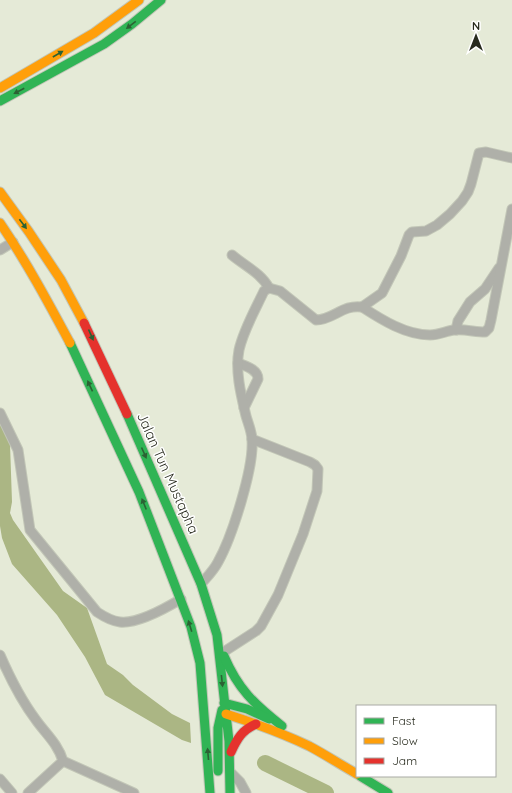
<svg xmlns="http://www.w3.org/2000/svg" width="512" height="793" viewBox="0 0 512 793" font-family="Quicksand,sans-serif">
<rect width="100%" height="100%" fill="#e5ead7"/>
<path fill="#abb684" d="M0,420l10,24 2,58 -2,11 3,7 50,71 24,17 20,56 16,11 10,10 39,29 18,9 1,20 -9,-3 -77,-45 -20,-38 -28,-42 -45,-51 -10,-26 -2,-12z"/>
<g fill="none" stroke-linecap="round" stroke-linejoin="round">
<path stroke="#abb684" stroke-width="16" d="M265,763l61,30"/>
<defs>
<g id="street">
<path d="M0,250l13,-8"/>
<path d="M232,255c13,11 29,18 37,33"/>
<path d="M362,307l20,-14 19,-37 8,-21 3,-3 14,-1 11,-6 13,-11 12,-13 6,-9 3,-8 8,-31 7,-1 26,6"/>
<path d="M456,330l2,-9 12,-19 15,-13 14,-21"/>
<path d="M238,363c7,3 20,6 20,16l-14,29"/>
<path d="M0,413l18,37 12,80 67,82c6,4 15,9 23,10 18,2 46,-14 61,-23"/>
<path d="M201,584c6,-7 13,-14 17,-22 14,-25 36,-94 34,-122 0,-8 -4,-17 -6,-24 -5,-21 -11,-45 -7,-66 4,-19 17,-42 25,-59l5,-3 11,3 36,29c17,0 27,-16 46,-13 20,13 44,28 68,28 9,0 16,-4 24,-5 11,-1 21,2 31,2l4,-4 2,-8 21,-111"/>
<path d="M222,653l34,-22 5,-5 17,-31 25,-61 14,-43 1,-22 -3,-4 -5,-3 -58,-23"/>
<path d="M0,655c10,23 21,45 36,65 10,14 22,24 27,41l-35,32"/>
<path d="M63,761l71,32"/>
<path d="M230,772l10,10 6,11"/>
<path d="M0,779l12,14"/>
</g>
<g id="fast">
<path d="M0,101l104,-57 28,-20 29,-24"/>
<path d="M70,343l69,149 52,135 9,36 10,130"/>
<path d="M127,414l74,170 16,51 12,106 1,52"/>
<path d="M224,656c14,33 30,48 58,70"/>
<path d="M224,703l23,6 22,10"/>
<path d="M218,771v-43l4,-18"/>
<path d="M360,776l28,17"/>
</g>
<g id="slow">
<path d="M0,88l94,-55 45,-33"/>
<path d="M0,192l29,40 32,48 23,43"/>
<path d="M0,223c26,38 48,79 70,120"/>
<path d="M226,714c28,9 56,19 83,32 17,9 32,19 48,28"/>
</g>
<g id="jam">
<path d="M84,323l43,91"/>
<path d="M231,752c6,-13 11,-22 25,-28"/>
</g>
</defs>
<use href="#street" stroke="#c2c6b7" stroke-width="11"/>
<use href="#fast" stroke="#c2c6b7" stroke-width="11"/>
<use href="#slow" stroke="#c2c6b7" stroke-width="11"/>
<use href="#jam" stroke="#c2c6b7" stroke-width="11"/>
<use href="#street" stroke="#afb0a9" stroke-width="9"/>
<use href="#fast" stroke="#30b455" stroke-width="9"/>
<use href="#slow" stroke="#ff9f0a" stroke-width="9"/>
<use href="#jam" stroke="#e5322d" stroke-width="9"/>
</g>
<defs><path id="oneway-solid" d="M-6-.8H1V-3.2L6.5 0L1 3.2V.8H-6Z"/></defs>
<g fill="#2b6234">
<use href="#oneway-solid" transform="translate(131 25) rotate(143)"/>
<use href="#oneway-solid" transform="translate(58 54) rotate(-30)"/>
<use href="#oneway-solid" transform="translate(19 91) rotate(152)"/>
<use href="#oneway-solid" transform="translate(23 224) rotate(53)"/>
<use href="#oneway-solid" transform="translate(91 335) rotate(66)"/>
<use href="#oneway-solid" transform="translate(90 386) rotate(-115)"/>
<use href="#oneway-solid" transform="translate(144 453) rotate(66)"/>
<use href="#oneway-solid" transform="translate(144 504) rotate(-112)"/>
<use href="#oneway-solid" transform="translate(190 626) rotate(-107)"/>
<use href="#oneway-solid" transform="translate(222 681) rotate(84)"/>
<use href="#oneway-solid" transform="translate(208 754) rotate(-95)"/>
</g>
<g text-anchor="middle" stroke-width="3" stroke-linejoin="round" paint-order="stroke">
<g font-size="14" fill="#282b1e" stroke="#fff">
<text transform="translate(168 473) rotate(66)" y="5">Jalan Tun Mustapha</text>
</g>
</g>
<rect x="356" y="705" width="140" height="72" fill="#ffffff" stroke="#a9aaa5"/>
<rect x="364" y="718" width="20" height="6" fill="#30b455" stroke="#a9aaa5"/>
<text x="392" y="725" font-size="12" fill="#282b1e">Fast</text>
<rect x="364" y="738" width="20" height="6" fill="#ff9f0a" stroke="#a9aaa5"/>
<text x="392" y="745" font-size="12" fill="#282b1e">Slow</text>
<rect x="364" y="758" width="20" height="6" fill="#e5322d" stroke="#a9aaa5"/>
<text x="392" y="765" font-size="12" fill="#282b1e">Jam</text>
<g transform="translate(476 36)" stroke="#ffffff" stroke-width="3" paint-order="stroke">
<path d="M0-3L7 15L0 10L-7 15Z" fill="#282b1e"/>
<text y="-6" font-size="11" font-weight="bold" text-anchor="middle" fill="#282b1e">N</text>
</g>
</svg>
